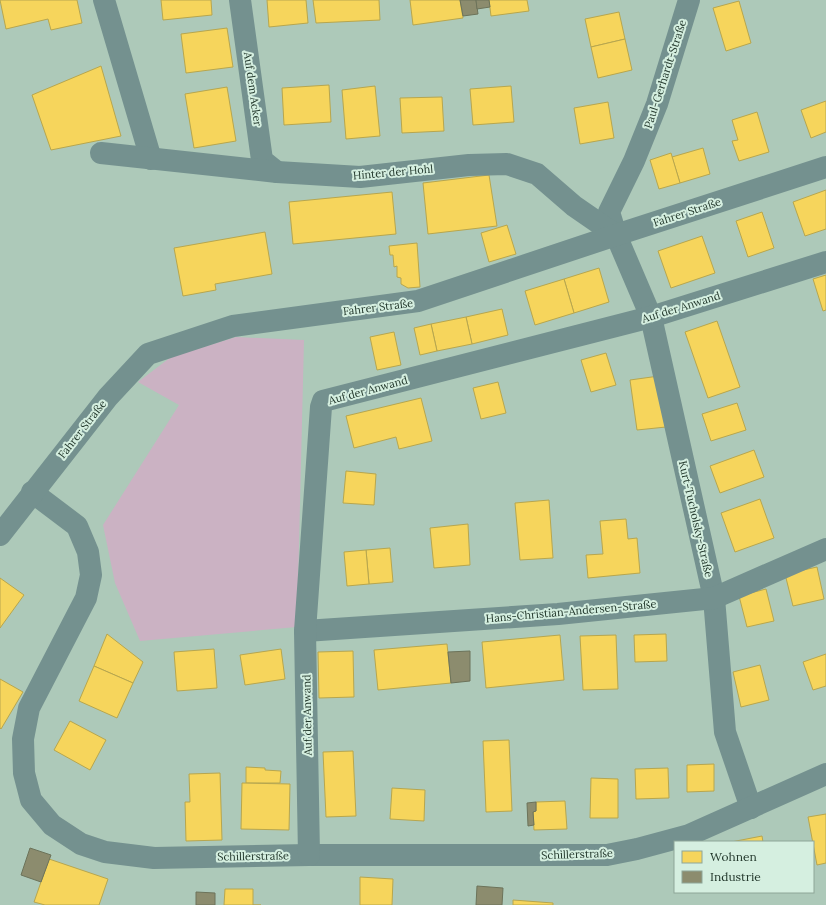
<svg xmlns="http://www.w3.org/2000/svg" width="826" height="905" viewBox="0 0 826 905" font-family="Lora,serif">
<rect width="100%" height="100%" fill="#adc9b9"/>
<path fill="#cbb2c3" d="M236,337l68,3 -7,287 -157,14 -25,-58 -12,-58 76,-120 -41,-23 33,-25z"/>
<g fill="#f6d55c" stroke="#b7a64e">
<path d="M0,0h77l5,23 -31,7 -3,-11 -42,10z"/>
<path d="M161,0h50l1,15 -49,5z"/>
<path d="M267,0h39l2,23 -39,4z"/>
<path d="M313,0h66l1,20 -64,3z"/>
<path d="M410,0h50l3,18 -50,7z"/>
<path d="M489,0h38l2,11 -38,5z"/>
<path d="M739,1l12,42 -25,8 -13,-43z"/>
<path d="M619,12l6,27 -34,8 -6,-28z"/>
<path d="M227,28l6,39 -47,6 -5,-39z"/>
<path d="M625,39l7,31 -34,8 -7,-31z"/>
<path d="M101,66l20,70 -70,14 -19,-55z"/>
<path d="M329,85l2,37 -47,3 -2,-37z"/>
<path d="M375,86l5,50 -34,3 -4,-49z"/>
<path d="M511,86l3,36 -41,3 -3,-36z"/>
<path d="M227,87l9,54 -42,7 -9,-54z"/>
<path d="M442,97l2,34 -42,2 -2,-35z"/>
<path d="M826,101v31l-15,6 -10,-28z"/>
<path d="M608,102l6,36 -34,6 -6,-36z"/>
<path d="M757,112l12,40 -30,9 -7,-20 6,-1 -6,-20z"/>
<path d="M703,148l7,26 -30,9 -8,-26z"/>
<path d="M671,153l9,30 -21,6 -9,-29z"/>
<path d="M489,175l8,51 -69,8 -5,-51z"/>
<path d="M826,190v39l-21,7 -12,-34z"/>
<path d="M392,192l4,42 -103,10 -4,-42z"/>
<path d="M762,212l12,36 -26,9 -12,-36z"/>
<path d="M507,225l9,29 -27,8 -8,-29z"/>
<path d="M265,232l7,42 -57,10 1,6 -33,6 -9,-48z"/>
<path d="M702,236l13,37 -44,15 -13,-37z"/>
<path d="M417,243l3,44 -12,1 -7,-4v-6l-4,-1v-11l-3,1 -1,-12h-3l-1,-9z"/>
<path d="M599,268l10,34 -35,11 -10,-34z"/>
<path d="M826,275v35l-3,1 -10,-32z"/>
<path d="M564,279l10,34 -39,12 -10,-34z"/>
<path d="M502,309l6,26 -36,9 -6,-27z"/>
<path d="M466,317l6,27 -35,7 -6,-27z"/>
<path d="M717,321l23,66 -32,11 -23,-66z"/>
<path d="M431,324l6,27 -17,4 -6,-27z"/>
<path d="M394,332l7,33 -24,5 -7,-33z"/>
<path d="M606,353l10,32 -25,7 -10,-32z"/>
<path d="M659,376l7,51 -29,3 -7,-50z"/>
<path d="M498,382l8,31 -25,6 -8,-31z"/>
<path d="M421,398l11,43 -33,8 -3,-12 -42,11 -8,-32z"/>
<path d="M737,403l9,27 -35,11 -9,-27z"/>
<path d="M754,450l10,27 -44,16 -10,-27z"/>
<path d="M346,471l30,3 -2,31 -31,-2z"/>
<path d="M760,499l14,39 -39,14 -14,-39z"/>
<path d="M549,500l4,58 -33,2 -5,-57z"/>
<path d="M626,519l2,20 9,-1 3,35 -52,5 -2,-23 17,-1 -3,-33z"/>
<path d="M468,524l2,41 -36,3 -4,-40z"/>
<path d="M390,548l3,34 -24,2 -3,-34z"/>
<path d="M366,550l3,34 -22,2 -3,-34z"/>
<path d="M817,567l7,32 -31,7 -8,-32z"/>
<path d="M0,578l24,17 -24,33z"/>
<path d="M766,589l8,32 -27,6 -8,-31z"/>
<path d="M107,634l36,28 -10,21 -39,-17z"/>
<path d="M666,634l1,27 -32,1 -1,-27z"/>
<path d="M560,635l4,45 -78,8 -4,-46z"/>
<path d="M616,635l2,54 -35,1 -3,-54z"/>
<path d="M447,644l4,39 -73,7 -4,-40z"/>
<path d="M214,649l3,39 -40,3 -3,-39z"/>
<path d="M281,649l4,30 -40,6 -5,-30z"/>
<path d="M353,651l1,46 -35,1 -1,-46z"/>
<path d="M826,654v32l-13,4 -10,-28z"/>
<path d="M760,665l9,35 -28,7 -8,-35z"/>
<path d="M94,666l39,17 -16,35 -38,-17z"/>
<path d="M0,679l23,13 -22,37 -1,-1z"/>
<path d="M70,721l36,19 -16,30 -36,-20z"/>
<path d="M509,740l3,71 -26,1 -3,-71z"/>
<path d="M353,751l3,65 -30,1 -3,-65z"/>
<path d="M714,764v27l-27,1v-27z"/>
<path d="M246,767l19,1v2l16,1 -1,12h-34z"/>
<path d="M668,768l1,30 -33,1 -1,-30z"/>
<path d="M220,773l2,67 -36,1 -1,-39h5l-1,-28z"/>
<path d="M591,778l27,1v39h-28z"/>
<path d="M242,783l48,1 -1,46 -48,-1z"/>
<path d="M392,788l33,2 -1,31 -34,-2z"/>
<path d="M565,801l2,28 -33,1 -1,-18 3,-1v-9z"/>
<path d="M826,814v49l-9,2 -9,-48z"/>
<path d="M762,836l1,6h-32z"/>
<path d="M49,859l59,20 -9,26h-54l-11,-3z"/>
<path d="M360,877l33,2 -1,26h-32z"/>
<path d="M225,889h28v16h8h-37z"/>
<path d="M513,900l40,3v2h-40z"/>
</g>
<g fill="#8c8c6e" stroke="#6c735a">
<path d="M460,0h16l2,14 -15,2z"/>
<path d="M476,0h13l1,7 -13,2z"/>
<path d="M470,651v30l-19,2 -3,-31z"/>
<path d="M536,802v9l-3,1 1,13 -6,1 -1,-23z"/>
<path d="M30,848l21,7 -10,27 -20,-7z"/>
<path d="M477,886l26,2 -1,17h-26z"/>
<path d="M196,892l19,1v12h-19z"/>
</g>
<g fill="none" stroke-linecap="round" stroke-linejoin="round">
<g stroke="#74918f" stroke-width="22">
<path d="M104,0l47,159"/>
<path d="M240,0l22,160 15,12"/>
<path d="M689,0l-32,104 -23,57 -25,51 7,23 35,82 63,281 11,134 26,76"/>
<path d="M101,153l176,19 83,5 109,-12 38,-1 30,10 37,32 42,29"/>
<path d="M32,492l45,34 11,26 3,23 -5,23 -57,110 -6,31 1,34 7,27 21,25 29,19 24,8 49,6 155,-3h298l30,-6 52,-14 137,-61"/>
<path d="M0,535l108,-138 40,-43 85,-28 185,-25 198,-66 210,-68"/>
<path d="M305,631l253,-17 156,-16 112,-49"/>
<path d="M309,855l-4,-224 16,-224 2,-6 328,-84 175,-55"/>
</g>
</g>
<g text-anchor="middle" stroke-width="4" stroke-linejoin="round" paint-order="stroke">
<g font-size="11" fill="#23382c" stroke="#d5efe0">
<text transform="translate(665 74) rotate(-72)" y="4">Paul-Gerhardt-Straße</text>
<text transform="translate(253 89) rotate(82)" y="4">Auf dem Acker</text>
<text transform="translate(393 172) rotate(-5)" y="4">Hinter der Hohl</text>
<text transform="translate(687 212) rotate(-18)" y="4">Fahrer Straße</text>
<text transform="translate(378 307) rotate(-7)" y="4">Fahrer Straße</text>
<text transform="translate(681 307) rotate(-17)" y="4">Auf der Anwand</text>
<text transform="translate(368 390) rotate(-15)" y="4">Auf der Anwand</text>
<text transform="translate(82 429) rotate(-52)" y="4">Fahrer Straße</text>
<text transform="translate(696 519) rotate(77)" y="4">Kurt-Tucholsky-Straße</text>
<text transform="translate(571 611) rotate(-5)" y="4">Hans-Christian-Andersen-Straße</text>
<text transform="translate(307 715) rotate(-91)" y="4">Auf der Anwand</text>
<text transform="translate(577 854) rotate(-2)" y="4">Schillerstraße</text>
<text transform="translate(253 856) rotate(-1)" y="4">Schillerstraße</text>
</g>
</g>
<rect x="674" y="841" width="140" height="52" fill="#d5efe0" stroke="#8ea698"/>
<rect x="682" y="851" width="20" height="12" fill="#f6d55c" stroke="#8ea698"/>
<text x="710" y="861" font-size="12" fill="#23382c">Wohnen</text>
<rect x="682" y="871" width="20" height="12" fill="#8c8c6e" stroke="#8ea698"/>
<text x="710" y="881" font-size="12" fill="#23382c">Industrie</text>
</svg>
